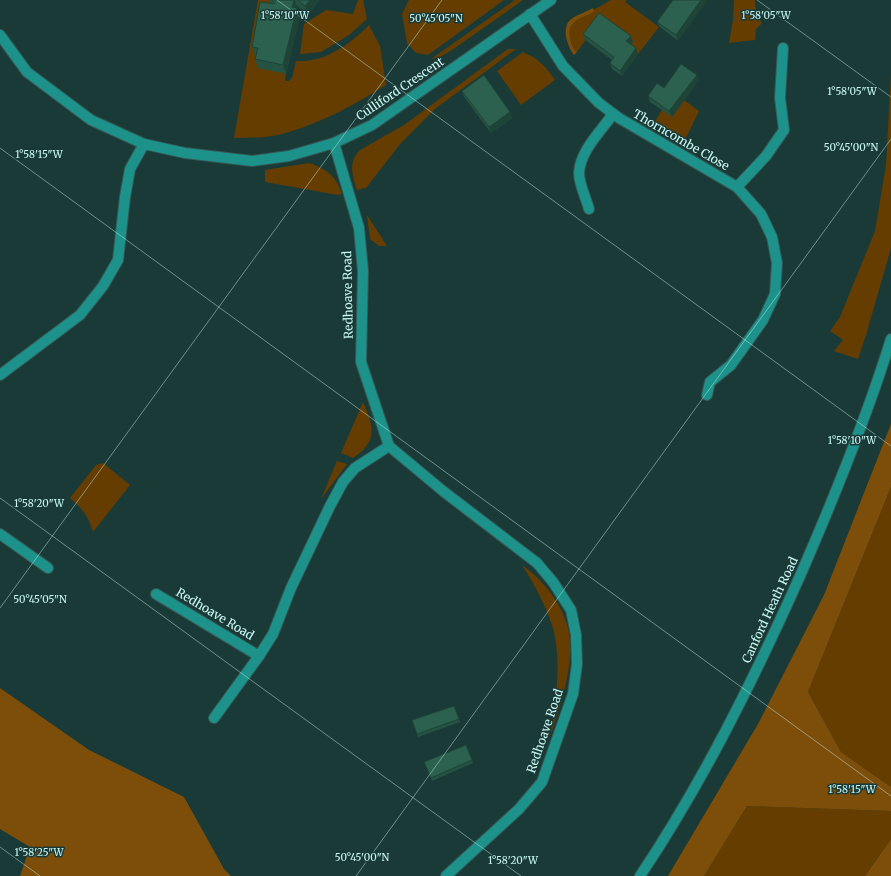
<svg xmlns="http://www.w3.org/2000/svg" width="891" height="876" viewBox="0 0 891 876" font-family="Merriweather,serif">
<rect width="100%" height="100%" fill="#1a3a38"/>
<g fill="#663d00">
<path d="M258,0h11l9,13 -23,42 6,2 25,17 -1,7h4l3,-3 4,-17c29,2 54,-17 73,-36l11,21 6,39c-30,19 -63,37 -97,47 -18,6 -37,6 -55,6z"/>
<path d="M358,0h5l4,19 -18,16 -28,17 -21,2 4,-30 22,-14 27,4z"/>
<path d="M409,0h95l-76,55 -12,-2 -9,-10 -5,-29z"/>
<path d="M515,0h8l-71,50 -12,7 -9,2z"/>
<path d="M611,0h16l-2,2 34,25 -21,27 -9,-7 3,-6 -31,-22 -24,33c-5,-4 -6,-9 -7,-15 -3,-16 12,-19 24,-25l-1,-2z"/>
<path d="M734,0h21l1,16 6,7 -6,6 -1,11 -26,3 4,-23z"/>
<path d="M508,49h8l-80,59 -35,35 -35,45 -9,2c-5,-15 -9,-27 3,-40l44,-25z"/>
<path d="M523,52c15,6 23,15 32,28l-34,25 -24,-34z"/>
<path d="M891,74v174l-25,87 -8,24 -24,-8 9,-11 -13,-9 10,-14 35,-86 11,-66z"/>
<path d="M684,100l15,11 -15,31 -30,-19 8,-13z"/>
<path d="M309,163c19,7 26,12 33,31l-4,1 -73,-13v-12z"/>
<path d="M367,215l20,31h-8l-9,-7z"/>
<path d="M363,402c11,25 15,39 -10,56l-12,-5z"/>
<path d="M337,461l10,3 -26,35z"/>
<path d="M103,463l27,22 -37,47c-4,-15 -11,-24 -23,-34l26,-33z"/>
<path d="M891,487v300l-50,-35 -33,-60z"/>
<path d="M522,565c24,17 47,47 48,77 2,32 -11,65 -20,96 6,-35 12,-76 3,-110 -7,-22 -18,-43 -31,-63z"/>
<path d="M747,806l144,5v28l-26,37h-161z"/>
</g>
<g fill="#7d4e0a">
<path d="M593,8l1,4c-12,6 -27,9 -24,25 1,6 2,11 7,15l-3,3c-6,-8 -13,-26 -4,-35 6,-5 16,-8 23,-12z"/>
<path d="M891,424v63l-83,205 33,60 50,35v24l-144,-5 -43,70h-36l90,-152 66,-129z"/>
<path d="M0,688l89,62 95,47 40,72 7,7h-211l10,-29 -30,-18z"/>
<path d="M891,839v37h-26z"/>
</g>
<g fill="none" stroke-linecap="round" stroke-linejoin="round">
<defs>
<g id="street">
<path d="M530,14l33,52 36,37 20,15 118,69 24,27 11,23 5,26 -2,31 -12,26 -32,45 -21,17 -3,13"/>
<path d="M0,35l27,37 64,48 53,24 41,9 67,8 37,-5 45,-13 38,-18 179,-125"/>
<path d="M334,143l25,85 4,43 -2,91 28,84 54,45 94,72 16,19 18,28 5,25 1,29 -4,30 -31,88 -23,27 -73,67"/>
<path d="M737,187l29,-31 18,-26 -4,-32 3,-50"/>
<path d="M589,209c-3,-11 -10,-25 -10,-36 1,-22 22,-42 34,-59"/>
<path d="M0,375l80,-60 23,-29 15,-26 7,-63 5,-28 14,-25"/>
<path d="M0,534l48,34"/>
<path d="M156,594l103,62"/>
<path d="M214,718l45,-62 14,-22 18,-46 39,-82 13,-24 12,-14 34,-22"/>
</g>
<path id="secondary" d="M640,876c63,-94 114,-197 160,-300 34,-78 66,-156 91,-237"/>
</defs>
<use href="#street" stroke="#345956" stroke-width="12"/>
<use href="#secondary" stroke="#345956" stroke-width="12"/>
<use href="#street" stroke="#1d928a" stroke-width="10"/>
<use href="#secondary" stroke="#1d928a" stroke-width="10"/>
</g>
<g fill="#255343">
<path d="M269,0h50l-10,15 -12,-9v2l3,8 -14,58 -28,-6 -3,-9 1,-3 -1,-1 -3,-8 19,-43z"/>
<path d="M673,0l5,41 -18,-14 -3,-5z"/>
<path d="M583,34l48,2 2,6 -2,2 5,4 2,6 -16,22 -10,-7 -2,-6 2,-3 -27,-20z"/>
<path d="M699,80l-27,37 -22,-15 -2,-6 16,-8z"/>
<path d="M462,91l48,21 2,6 -21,15 -27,-36z"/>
<path d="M454,706l6,16 -42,15 -6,-17z"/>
<path d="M466,745l7,18 -41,18 -8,-19z"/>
</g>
<g fill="#1e4437">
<path d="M294,0h1l2,6v2l3,8 -14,58 -3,-9 9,-58z"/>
<path d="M310,0h9l-10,15 -4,-9z"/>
<path d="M701,0h7l-30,41 -2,-6z"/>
<path d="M631,36l2,6 -4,5 -3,-6z"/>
<path d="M636,48l2,6 -16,22 -2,-5z"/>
<path d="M697,75l2,5 -27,37 -3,-6z"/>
<path d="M510,112l2,6 -21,15 -2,-6z"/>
</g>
<g fill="#2b614e" stroke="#1e4437">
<path d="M272,0h22l-2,7 5,1 -14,57 -28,-6 3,-11 -6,-1 8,-45 15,2z"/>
<path d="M298,0h12l-5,6z"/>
<path d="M673,0h28l-25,35 -19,-13z"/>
<path d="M599,13l32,23 -5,5 10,7 -16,23 -10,-8 4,-6 -31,-23z"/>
<path d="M681,64l16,11 -28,36 -21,-15 9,-13 7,5z"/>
<path d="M484,75l26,37 -21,15 -27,-36z"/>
<path d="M454,706l5,13 -42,15 -5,-14z"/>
<path d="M466,745l6,15 -41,18 -7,-16z"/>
</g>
<path fill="none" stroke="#c9f8f3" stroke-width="1" stroke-opacity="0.45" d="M277,0l614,446M757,0l134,97M0,148l891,648M0,498l521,378M0,608l442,-608M0,847l40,29M356,876l535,-737"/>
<g text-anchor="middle" stroke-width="3" stroke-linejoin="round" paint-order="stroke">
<g font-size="12" fill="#c9f8f3" stroke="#1a3a38">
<text transform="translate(400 89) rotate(-34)" y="4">Culliford Crescent</text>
<text transform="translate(681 140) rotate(30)" y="4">Thorncombe Close</text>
<text transform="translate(348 295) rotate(-91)" y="4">Redhoave Road</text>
<text transform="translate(770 610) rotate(-65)" y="4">Canford Heath Road</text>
<text transform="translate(215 614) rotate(31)" y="4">Redhoave Road</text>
<text transform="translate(545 731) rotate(-71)" y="4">Redhoave Road</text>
</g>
</g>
<g font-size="10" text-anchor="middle" fill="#c9f8f3" stroke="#1a3a38" stroke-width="3" stroke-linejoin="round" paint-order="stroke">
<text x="766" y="19">1°58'05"W</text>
<text x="285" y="19">1°58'10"W</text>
<text x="436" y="22">50°45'05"N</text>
<text x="852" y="95">1°58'05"W</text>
<text x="851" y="151">50°45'00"N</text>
<text x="39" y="158">1°58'15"W</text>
<text x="852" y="444">1°58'10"W</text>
<text x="39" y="507">1°58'20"W</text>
<text x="40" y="603">50°45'05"N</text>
<text x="852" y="793">1°58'15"W</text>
<text x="39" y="856">1°58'25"W</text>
<text x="362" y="861">50°45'00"N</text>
<text x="513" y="864">1°58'20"W</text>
</g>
</svg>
